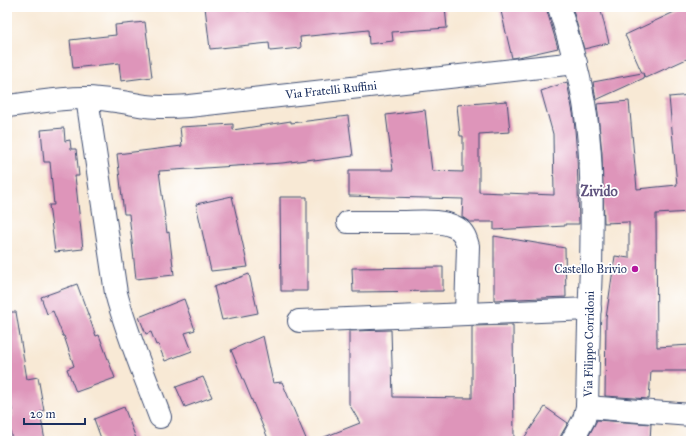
<svg xmlns="http://www.w3.org/2000/svg" width="698" height="448" viewBox="0 0 698 448" font-family="'IM FELL Great Primer',serif">
<rect width="100%" height="100%" fill="#fff"/>
<filter id="ink" filterUnits="userSpaceOnUse"><feTurbulence type="fractalNoise" baseFrequency=".025" numOctaves="2"/><feDisplacementMap in="SourceGraphic" scale="8" xChannelSelector="R" yChannelSelector="G"/><feConvolveMatrix kernelMatrix="1 2 1 2 8 2 1 2 1" color-interpolation-filters="sRGB"/></filter>
<filter id="wash" filterUnits="userSpaceOnUse"><feTurbulence type="fractalNoise" baseFrequency=".012" numOctaves="4" result="noise"/><feDisplacementMap in="SourceGraphic" scale="16" xChannelSelector="R" yChannelSelector="G"/><feGaussianBlur stdDeviation="0.9" result="paint"/><feColorMatrix in="noise" values="0 0 0 0 0 0 0 0 0 0 0 0 0 0 0 0 0 1.4 0 .05"/><feComposite in="paint" operator="in"/></filter>
<g filter="url(#wash)">
<rect width="100%" height="100%" fill="#f8e9d5"/>
<g id="blocks">
<g fill="#de95ba">
<path d="M205,7h41l1,4 42,-4h156l2,21 -55,4 1,9 -24,3 -1,-14 -68,7 1,11 -31,3 -1,-8 -59,6z"/>
<path d="M500,7h47v4l11,37 -35,8 -11,2z"/>
<path d="M572,7h28l9,36 -25,6z"/>
<path d="M685,7h6v50l-46,21 -2,-5 1,5 -48,22 -3,-18 49,-9 -17,-38z"/>
<path d="M145,22l7,55 -31,4 -2,-18 -46,5 -3,-28 46,-5 -1,-10z"/>
<path d="M567,82l7,36 3,37 2,69h-14v2l-71,4v-8h-24l-8,-5 1,-18 -114,-3v-26h44l-7,-55 39,-5 7,61 31,1v-36h-3l-3,-31 50,-4 3,31 -31,2v58l75,3 -1,-61 -12,-43z"/>
<path d="M691,95v117l-35,2 1,133 34,-2v26h-40l-2,28 -44,-3 1,-78 9,-62 14,2v-36l-25,1 -2,-70 -5,-49 32,-3 8,88 40,-4 -8,-88z"/>
<path d="M348,116l5,40 -39,5v-2l-32,4 -123,8 8,62 2,-1 5,43 -38,4 -7,-65h-5l-7,-60 65,-8 -2,-19 53,-3v6l58,-9v2z"/>
<path d="M64,128l1,13 5,-1 1,9h5l3,27h-4l8,73 -28,3 -6,-47h5l-4,-43h-6l-3,-32z"/>
<path d="M232,196l16,71 -37,4 -15,-67z"/>
<path d="M280,197h27v94h-26z"/>
<path d="M494,236l71,12 1,49 -72,3z"/>
<path d="M443,267v24l-90,1 -1,-24z"/>
<path d="M249,274l9,39 -36,7 -8,-33z"/>
<path d="M77,284l19,52 3,-1 16,43 -39,14 -9,-23 7,-3 -10,-30h-1l-10,-25 -6,3 -6,-17z"/>
<path d="M184,299l11,31 -10,3 7,18 -27,10 -7,-17 -2,1 -5,-13 -5,2 -7,-17z"/>
<path d="M7,312h9l11,67 11,-2 6,34 -4,1 5,29h-33l-4,-24 5,-1 -6,-38z"/>
<path d="M513,325l1,115 -192,-1v-1l38,-15 -11,-19v-73l42,-1 2,67 79,1v-72z"/>
<path d="M263,336l10,47 9,-1 25,59h-38l-38,-91z"/>
<path d="M203,377l9,20 -27,10 -9,-20z"/>
<path d="M124,407l13,34h-35l-8,-22z"/>
<path d="M545,407l23,16 -7,12 -1,6h-38z"/>
<path d="M597,420l54,4 -1,17h-64z"/>
</g>
</g>
</g>
<g filter="url(#ink)">
<use href="#blocks" fill-opacity="0" stroke="#3c4b70" stroke-width="1"/>
<g fill="none" stroke-linecap="round" stroke-linejoin="round">
<defs>
<g id="minor">
<path d="M559,7c11,36 22,71 27,109 7,50 6,101 5,151 -2,47 -3,93 -4,140l-3,12 -12,22"/>
<path d="M87,98l29,195c11,42 29,83 44,124"/>
<path d="M7,106c27,-3 55,-9 82,-8 19,1 38,5 57,8 15,2 29,1 43,0l387,-43"/>
<path d="M348,222c18,0 36,0 53,0 18,0 40,-3 56,6 7,4 9,11 11,18l-2,68"/>
<path d="M299,321l291,-12"/>
<path d="M587,407l104,8"/>
</g>
</defs>
<use href="#minor" stroke="#3c4b70" stroke-width="24"/>
<use href="#minor" stroke="#fff" stroke-width="22"/>
</g>
</g>
<circle fill="#b5179e" stroke="#fff" stroke-width="1.5" cx="635" cy="269" r="4"/>
<g text-anchor="middle" stroke-width="3.5" stroke-linejoin="round" paint-order="stroke">
<g font-size="12" fill="#1b2f5e" stroke="#fff">
<text transform="translate(331 90) rotate(-6)" y="4">Via Fratelli Ruffini</text>
<text transform="translate(589 344) rotate(-89)" y="4">Via Filippo Corridoni</text>
</g>
<g font-size="12" fill="#1b2f5e" stroke="#fff" text-anchor="end">
<text x="627" y="273">Castello Brivio</text>
</g>
<g font-size="14" font-weight="bold" fill="#5f537e" stroke="#fff">
<text x="599" y="196">Zivido</text>
</g>
</g>
<rect width="698" height="448" fill="none" stroke="#fff" stroke-width="24"/>
<path d="M24 418v6h61v-6" fill="none" stroke="#1b2f5e" stroke-width="2"/>
<text x="30" y="418" font-size="12" fill="#1b2f5e" stroke="#ffffff" stroke-width="3" paint-order="stroke">20 m</text>
</svg>
